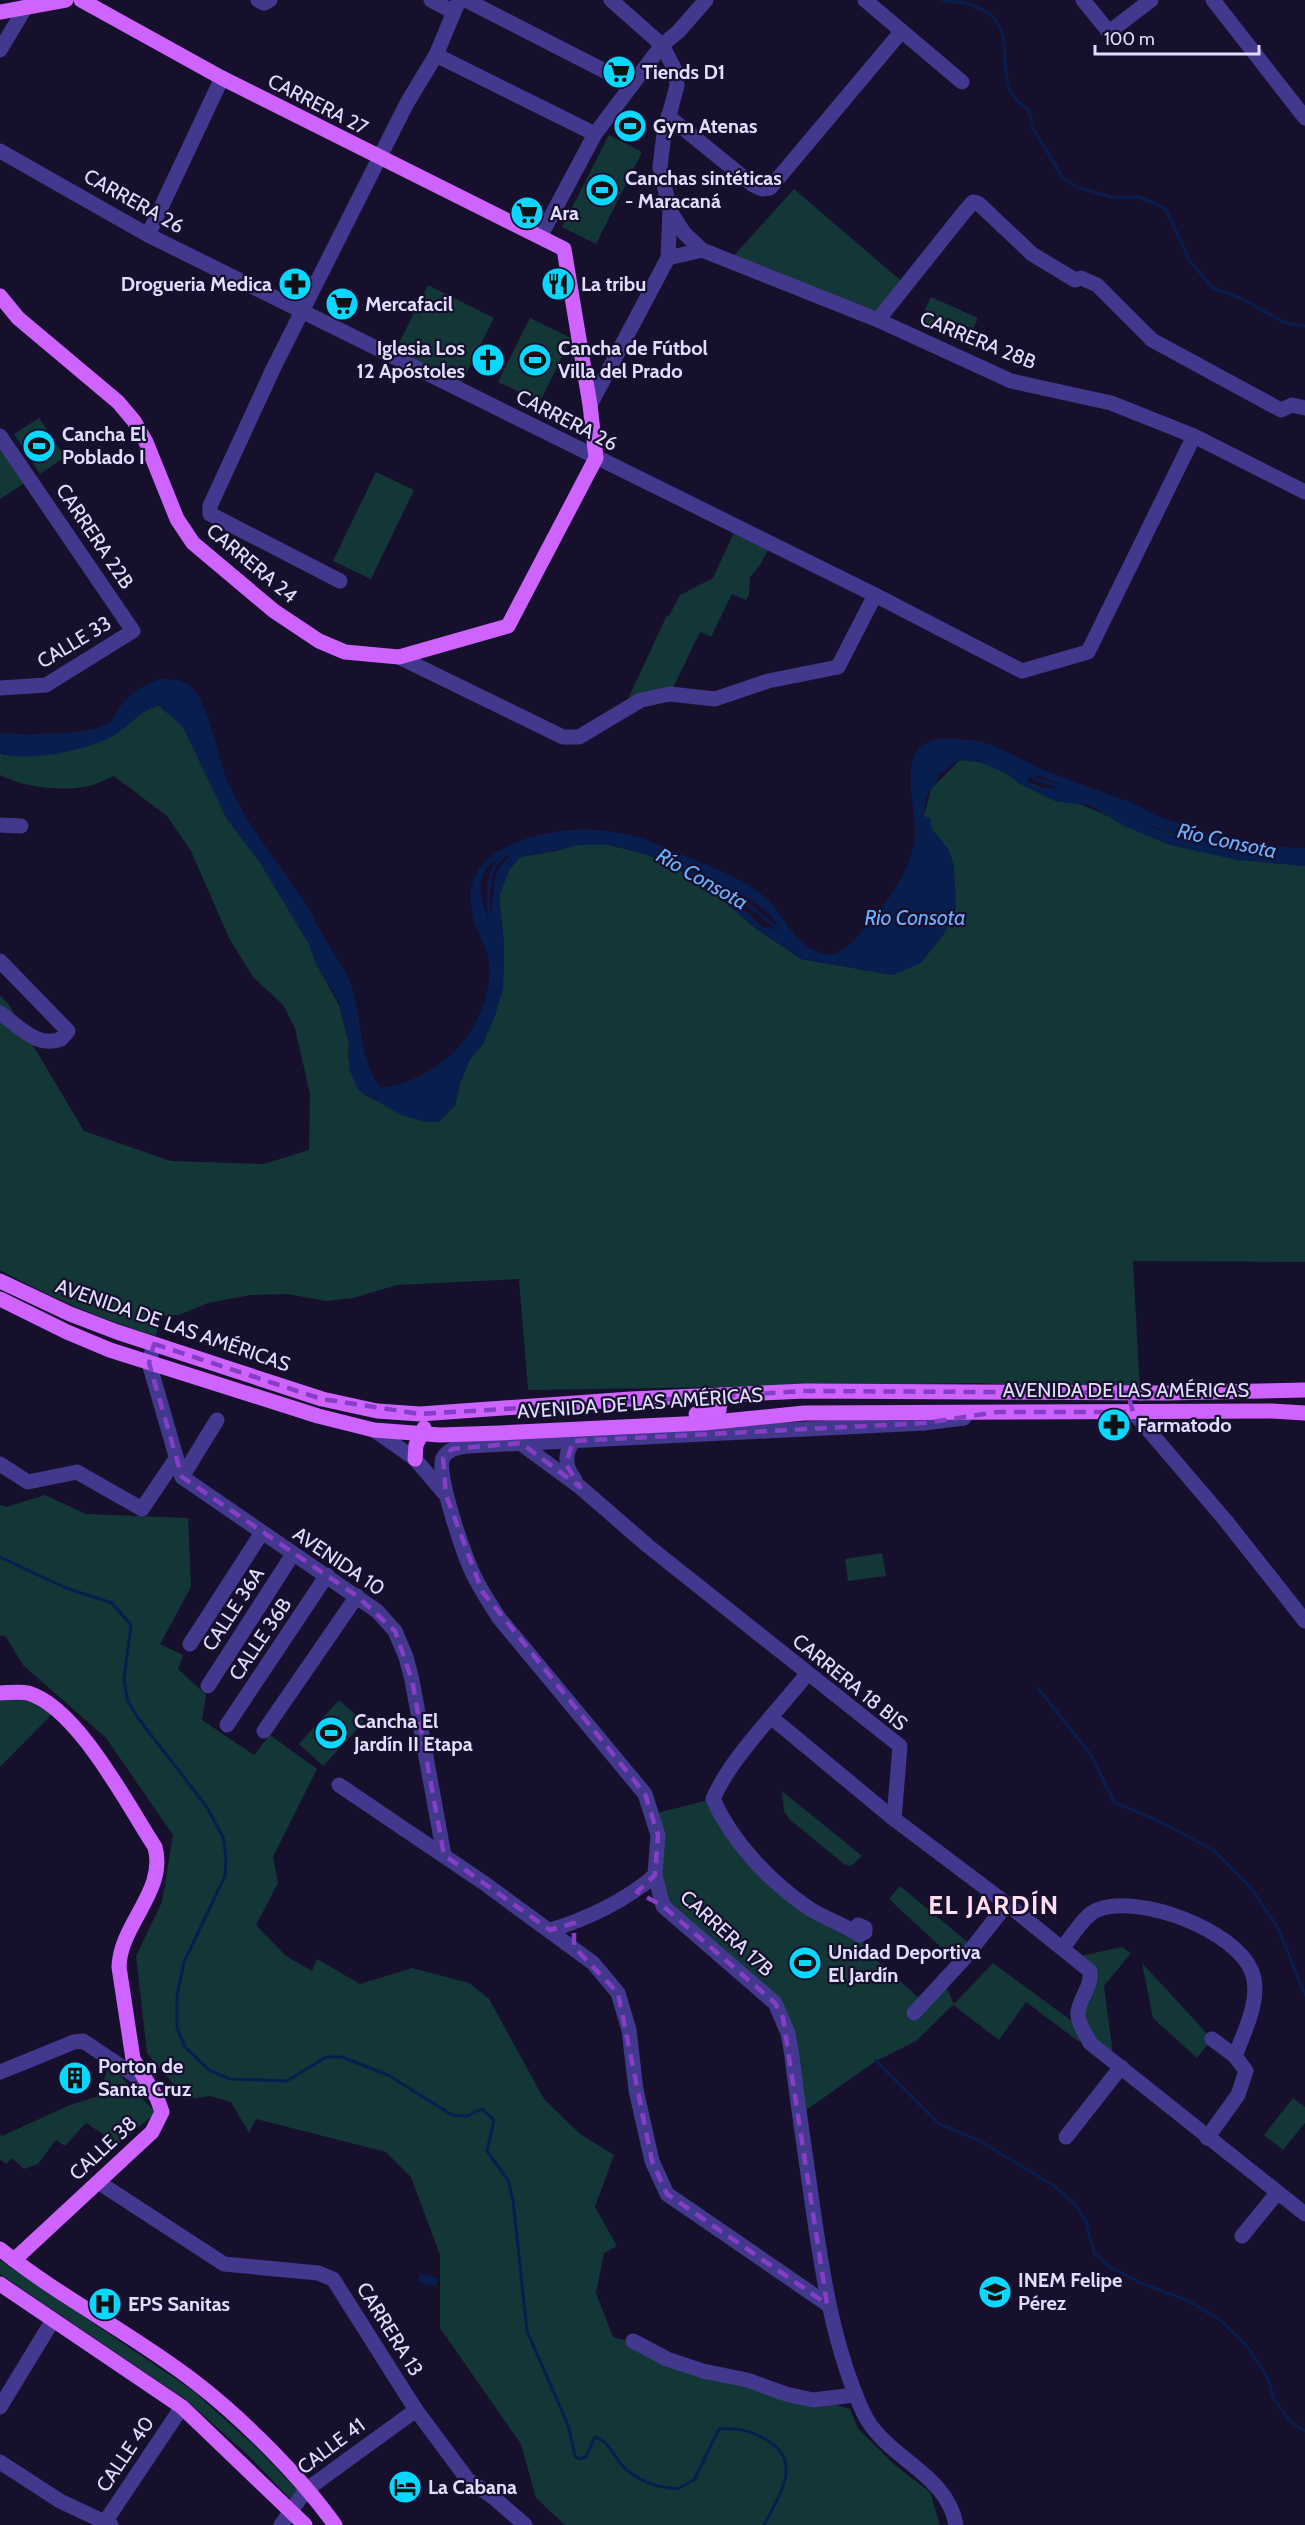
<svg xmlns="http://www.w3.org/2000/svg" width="1305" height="2525" viewBox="0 0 1305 2525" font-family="Cabin,sans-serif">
<rect width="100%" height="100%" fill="#17102d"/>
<g fill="#133637">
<path d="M609,135l33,17 -46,92 -34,-17z"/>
<path d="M794,189l112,96 -28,35 -148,-60z"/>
<path d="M428,285l66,33 -35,70 -66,-33z"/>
<path d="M931,297l47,21 -12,26 -47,-21z"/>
<path d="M530,318l41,20 -31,64 -42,-20z"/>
<path d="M39,418l26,39 -25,17 -26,-40z"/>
<path d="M0,442l31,37 -31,20z"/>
<path d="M376,472l38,18 -43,89 -38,-18z"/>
<path d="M736,528l35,17 -11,20 -10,12 -1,18 -3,5 -14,-6 -21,43 -11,-5 -30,62 -47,16 44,-95 2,1 11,-21 33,-17z"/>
<path d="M158,705l25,21 44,93 34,45 48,80 7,19 23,42 10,39 -1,13 17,38 44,22 30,5 16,-17 5,-22 10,-24 13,-15 20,-56 1,-44 -5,-48 10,-26 11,-13 40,-7 29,-10 56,14 23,9 39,24 47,40 47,32 92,16 61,-109 -30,-50 7,-27 29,-29 20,2 128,54 171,47 26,3v396l-172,-1 7,131 -161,-9 -451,7 -9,-111 -122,6 -44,13 -27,3 -39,-7 -36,1 -43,8 -29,12 -19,1 -4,20c-54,-16 -106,-39 -156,-66v-275l9,10 75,126 87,30 93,3 45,-14 1,-56 -15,-66 -12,-23 -30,-28 -24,-39 -38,-87 -24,-35 -53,-40c-10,4 -21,10 -31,11 -27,4 -59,0 -83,-12v-22l4,2 110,-20 23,-20z"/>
<path d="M45,1495l41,19 102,4 3,69 -31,57 23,11 -5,14 28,26 -4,25 52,35 16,-20 47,34 -44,88 5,26 -22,42 30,31 26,15 5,-12 43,25 52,-16 57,15 20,16 55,100 36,35 34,21 -19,52 22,39 -13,7 -8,40 17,44 237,72 8,20 38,37 34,26 10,33h-375l-29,-27 -15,-54 -81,-116v-73l-29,-78 -25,-25 -130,-33 -7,14 -18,-31 -21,-6 -24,3 -39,-46 -11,-97 26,-54 11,-67 -67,-97 -83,-73 -17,-28 -6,-2v-130l6,2z"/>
<path d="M882,1553l4,23 -38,5 -3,-22z"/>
<path d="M26,1692l31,17 -57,58v-74z"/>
<path d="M339,1700l25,22 -41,44 -24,-22z"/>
<path d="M782,1791l80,65 -11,10 -7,-2 -55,-45 -5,-8z"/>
<path d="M713,1799l65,83 84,53 3,14 55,50 24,-17 10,22 39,-41 91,67 -5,-10 9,-32 -12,-31 46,-10 9,6 -27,33 10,76 -24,-19 -12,-2 -52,-39 -27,38 -46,-35 -37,36 -40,20 -77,54 -16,-97 -120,-112 -10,-92z"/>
<path d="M900,1886l71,59 -15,16 -67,-62z"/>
<path d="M1142,1963l70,76 -15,19 -44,-40z"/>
<path d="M110,2065l46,48 -38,31 -32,-21 -21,23 -9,-6 -18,24 -14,5 -12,-11 -6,6 -6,-5v-26l2,3 68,-31 26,-8z"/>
<path d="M1293,2098l12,9v16l-22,27 -19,-15z"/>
<path d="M0,2260l192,130 65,58 45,47 -7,9 -47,-49 -62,-55 -186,-126z"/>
</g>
<g fill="#081e4e" fill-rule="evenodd">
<path d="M161,679c11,0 21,0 30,8 17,13 28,77 39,100 19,41 49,77 74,114 8,12 13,25 20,36 8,15 19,28 25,43 14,34 8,79 32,108 60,-9 106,-57 109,-117 0,-16 -9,-31 -14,-45 -11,-30 -6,-58 23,-75 37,-22 89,-26 130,-16 22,5 42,15 63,24 25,10 56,22 76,41 17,18 30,50 57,54 18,2 27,-12 38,-24 22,-24 43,-52 51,-85 7,-30 -21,-90 17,-104 8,-3 17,-2 26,-2 37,1 55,17 87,31 25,10 50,19 75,28 15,4 28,14 43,20 46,16 93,30 143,30v18l-68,-6 -67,-15 -46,-19 -32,-20 -37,-5 -35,-17 -15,-11 -25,-11 -20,-2 -22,15 -2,7 -10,14 -2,20 7,3v9l18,22 5,16 2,42 -12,26 -23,29 -28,12 -92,-16 -47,-32 -47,-40 -39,-24 -23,-9 -33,-9h-31l-61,12 -11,13 -10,26 5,48 -1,44 -7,25 -13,31 -13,15 -10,24 -5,22 -16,17h-14l-26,-8 -41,-24 -9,-21v-25l-10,-42 -23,-39 -7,-19 -48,-80 -34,-45 -44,-92 -25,-22c-22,9 -27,20 -45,31 -26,14 -85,27 -113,17v-20c23,2 92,3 110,-11 4,-3 7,-11 10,-15 12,-16 23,-22 41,-28zM1031,776h10l26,12h-28l-9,-4 -2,-4zM1153,823l68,21 -32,-3 -39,-15zM509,853v3l-13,17 -7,50c-12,-33 -16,-55 20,-70zM733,892c18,5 40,21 47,38l-18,-3 -30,-30z"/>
<path d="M420,2273l18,5 -2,9 -18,-5z"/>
</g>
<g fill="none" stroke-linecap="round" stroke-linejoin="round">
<g stroke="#081e4e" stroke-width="3">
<path d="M942,0c104,8 33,80 87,110l4,18 30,50 14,9 33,10h29l26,11 25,53 23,27 30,11 40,23 22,4"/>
<path d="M1029,775l9,5 33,9"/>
<path d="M1148,823l38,13 39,9"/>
<path d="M730,890l53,43"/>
<path d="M490,926c-2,-22 -7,-64 21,-74"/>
<path d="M0,1557l66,31 46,15 19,22 -7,54 3,20 11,19 68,88 17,31 3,20 -1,19 -41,86 -7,34v32l8,19 24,23 21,9 57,2 39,-24h16l46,18 64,40 15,1 15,-7 12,11 -7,31 21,29 5,20 14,131 41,94 7,31 4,3 7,-2 9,-20c13,3 18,18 26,27 15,17 34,23 56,25l17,-9 25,-51c16,-2 32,2 46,10 40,22 14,56 -1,86"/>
<path d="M1038,1688l53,67 23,47 45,19 56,30 37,38 26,39 27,67"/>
<path d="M876,2061l62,62 42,18 73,44 22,19 11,18 8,31 14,13 33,17 48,18 31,19 28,27 20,31 5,19 16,23 16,11"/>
</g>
<g stroke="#42398e" stroke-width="15">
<path d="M258,0l6,3 6,-3"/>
<path d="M431,0l23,12"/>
<path d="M466,0l166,85"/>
<path d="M865,0l97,82"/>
<path d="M1083,0l26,32 42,-32"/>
<path d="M1213,0l92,118"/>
<path d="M0,50l27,-45"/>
<path d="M436,55l159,79"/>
<path d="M668,116l85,69 9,4 8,-1 131,-156"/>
<path d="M0,151l148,84 727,360 147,76 66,-19 106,-216"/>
<path d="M670,211l14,22 18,17 176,70 133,61 100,22 83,33 111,56"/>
<path d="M148,235l74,-157"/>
<path d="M540,237l55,-103 67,-89 16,-13 28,-32"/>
<path d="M668,258l34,-8"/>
<path d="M878,320l87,-109 8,-9 5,1 54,51 43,26 6,-2 16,7 55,55 129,70 11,-5 13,3"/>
<path d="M590,405l78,-147 2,-47 -10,-44 4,-34 13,-47 -1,-14 -14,-27 -51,-45"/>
<path d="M0,436l133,195 -87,54 -46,3"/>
<path d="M340,581l-130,-67v-8l64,-139 133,-264 29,-48 23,-55"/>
<path d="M399,657l164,80h16l62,-37 29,-6 45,5 53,-18 70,-14 37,-72"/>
<path d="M0,825l21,1"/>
<path d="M0,961l68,70 -7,8c-24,10 -43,-14 -61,-26"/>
<path d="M154,1344l-5,19 33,114 195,134 18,20 11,26 6,23 32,175"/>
<path d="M1133,1412l93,109 79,100"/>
<path d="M374,1430l41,29 29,34"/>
<path d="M520,1443l60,44 68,59 252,200 -6,73 113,85 83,67c2,16 -10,26 -12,41 -1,10 8,22 12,31l215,171"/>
<path d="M0,1464l28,18 49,-10 65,37 33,-49"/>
<path d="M182,1477l35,-57"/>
<path d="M575,1480c-12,-15 -11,-32 4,-44"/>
<path d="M190,1644l71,-110"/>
<path d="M807,1674c-29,37 -76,83 -94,125 19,43 58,84 97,110 16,10 35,16 49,26l6,-3v-4l-7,-3 -4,6"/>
<path d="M208,1686l85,-132"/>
<path d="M772,1718l122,101"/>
<path d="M227,1725l100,-150"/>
<path d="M264,1731l93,-135"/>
<path d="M339,1785l145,98 109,80 25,30 11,37 7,60 16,71 15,33 160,110"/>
<path d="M550,1930c35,-10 77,-30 105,-55"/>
<path d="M1063,1947c9,-10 21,-32 34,-37 41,-17 139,20 155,62 10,26 -8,60 -17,84"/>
<path d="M914,2013l48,-52 45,-57"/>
<path d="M0,2072l74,-30 9,-1 66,44"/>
<path d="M1066,2137l55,-70"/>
<path d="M1207,2138l31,-43 8,-24 -11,-15 -23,-17"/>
<path d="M98,2182l126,82 94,9 15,6 83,131 52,70 25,17 32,28"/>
<path d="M1242,2236l35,-43"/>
<path d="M633,2341l34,18 36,12 44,9 39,14 27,6 42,-5"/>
<path d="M0,2407l53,-87"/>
<path d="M0,2462l60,39 51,24"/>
<path d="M103,2525l79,-118"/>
<path d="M281,2525l25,-35 110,-80"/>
<path d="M956,2525c-9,-53 -72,-67 -93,-113 -29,-64 -40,-134 -50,-203 -7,-51 -15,-101 -21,-153l-4,-23 -13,-30 -112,-97 -8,-31 3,-40 -13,-41 -146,-176c-8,-13 -17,-26 -24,-40 -9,-17 -40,-105 -32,-120 6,-10 15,-10 24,-12l457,-23 40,-5"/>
</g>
<g stroke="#ce63ff" stroke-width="15">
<path d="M0,12l66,-12"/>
<path d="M0,296l18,22 100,84 16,19 12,21 31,77 16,24 81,68 45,30 26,11 54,5 109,-31 88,-168 -6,-53 -26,-156 -342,-171 -141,-78"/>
<path d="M0,1281l70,33 47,18 205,67 55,12 43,3 211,-15 174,-8 362,2 138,-3"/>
<path d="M0,1299l67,33 43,18 208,66 56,14 66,5 60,-2 204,-10 100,-10 468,-2 33,2"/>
<path d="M696,1414l23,-4 2,-15"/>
<path d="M415,1459l1,-14 8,-17"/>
<path d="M0,1693c8,0 19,-2 28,0 49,14 99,111 127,154 12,44 -35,77 -36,120l14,92 24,39 5,14 -10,20 -138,128"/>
<path d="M0,2249c61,49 133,85 195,133 48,37 105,94 140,143"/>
<path d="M0,2284l182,123 123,118"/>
</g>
</g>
<path fill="none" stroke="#853ec5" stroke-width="4.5" stroke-dasharray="12 8" stroke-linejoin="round" d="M154,1344l168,55 98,15 385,-23 362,2 -37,8 3,11h-135l-74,11 -351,18 -7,23 14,23 -59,-44 -69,6 -9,9 3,37 36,96 163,203 13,41 -3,40 -18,17 26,14 112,97 8,15 44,286 -160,-110 -15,-33 -34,-168 -44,-46v-24l-24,7 -106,-75 -32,-175 -17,-49 -38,-35 -175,-119 -33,-114z"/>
<defs>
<symbol id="supermarket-disc" viewBox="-11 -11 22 22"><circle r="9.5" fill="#08d8ff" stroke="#17102d"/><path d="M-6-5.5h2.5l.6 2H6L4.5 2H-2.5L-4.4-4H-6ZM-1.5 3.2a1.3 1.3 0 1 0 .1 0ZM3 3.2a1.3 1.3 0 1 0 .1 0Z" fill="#111"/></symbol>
<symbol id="stadium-disc" viewBox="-11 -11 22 22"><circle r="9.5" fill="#08d8ff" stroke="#17102d"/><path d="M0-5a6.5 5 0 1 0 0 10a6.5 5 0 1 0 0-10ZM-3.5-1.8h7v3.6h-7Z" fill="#111"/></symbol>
<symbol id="pharmacy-disc" viewBox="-11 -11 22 22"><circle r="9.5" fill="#08d8ff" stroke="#17102d"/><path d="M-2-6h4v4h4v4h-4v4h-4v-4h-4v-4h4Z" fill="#111"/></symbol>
<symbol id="restaurant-disc" viewBox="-11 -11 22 22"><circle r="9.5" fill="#08d8ff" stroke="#17102d"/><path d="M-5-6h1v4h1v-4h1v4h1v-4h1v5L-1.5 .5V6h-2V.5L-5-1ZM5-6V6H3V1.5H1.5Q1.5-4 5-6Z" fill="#111"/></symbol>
<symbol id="church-disc" viewBox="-11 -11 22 22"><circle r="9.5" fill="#08d8ff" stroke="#17102d"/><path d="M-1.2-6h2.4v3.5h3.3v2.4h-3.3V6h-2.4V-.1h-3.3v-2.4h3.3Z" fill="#111"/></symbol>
<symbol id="building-disc" viewBox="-11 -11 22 22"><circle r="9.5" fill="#08d8ff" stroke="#17102d"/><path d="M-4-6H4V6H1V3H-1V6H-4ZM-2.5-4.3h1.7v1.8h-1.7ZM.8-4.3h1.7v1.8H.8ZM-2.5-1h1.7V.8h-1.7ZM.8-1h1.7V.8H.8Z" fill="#111"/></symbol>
<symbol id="school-disc" viewBox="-11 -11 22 22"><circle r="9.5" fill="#08d8ff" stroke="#17102d"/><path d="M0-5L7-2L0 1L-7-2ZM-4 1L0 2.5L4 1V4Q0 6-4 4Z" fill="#111"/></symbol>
<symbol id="hospital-disc" viewBox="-11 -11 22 22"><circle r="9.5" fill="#08d8ff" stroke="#17102d"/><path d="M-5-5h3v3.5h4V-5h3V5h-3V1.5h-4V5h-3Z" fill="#111"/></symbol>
<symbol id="hotel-disc" viewBox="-11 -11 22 22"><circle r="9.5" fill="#08d8ff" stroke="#17102d"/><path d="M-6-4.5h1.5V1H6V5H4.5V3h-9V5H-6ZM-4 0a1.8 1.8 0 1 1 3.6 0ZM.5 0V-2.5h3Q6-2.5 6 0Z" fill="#111"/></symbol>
</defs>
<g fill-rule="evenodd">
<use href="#supermarket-disc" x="600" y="53" width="38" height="38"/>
<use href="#stadium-disc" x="611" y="107" width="38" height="38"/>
<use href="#stadium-disc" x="583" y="171" width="38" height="38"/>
<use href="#supermarket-disc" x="508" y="194" width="38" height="38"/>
<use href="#pharmacy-disc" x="276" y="265" width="38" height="38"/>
<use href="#restaurant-disc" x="539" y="265" width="38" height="38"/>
<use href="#supermarket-disc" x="323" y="285" width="38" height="38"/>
<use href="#church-disc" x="469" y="341" width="38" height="38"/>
<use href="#stadium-disc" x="516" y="341" width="38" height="38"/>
<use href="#stadium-disc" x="20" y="427" width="38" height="38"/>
<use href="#pharmacy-disc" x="1095" y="1406" width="38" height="38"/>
<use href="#stadium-disc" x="312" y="1714" width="38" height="38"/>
<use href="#stadium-disc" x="786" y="1944" width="38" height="38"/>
<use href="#building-disc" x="56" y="2059" width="38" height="38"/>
<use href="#school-disc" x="976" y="2273" width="38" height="38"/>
<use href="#hospital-disc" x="86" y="2285" width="38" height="38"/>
<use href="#hotel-disc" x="386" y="2468" width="38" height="38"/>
</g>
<g text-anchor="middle" stroke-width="4.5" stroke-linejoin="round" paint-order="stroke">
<g font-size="20" font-weight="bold" fill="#e2dcff" stroke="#17102d" text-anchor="start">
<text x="642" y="79">Tiends D1</text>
<text x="653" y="133">Gym Atenas</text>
<text x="625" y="185">Canchas sintéticas<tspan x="625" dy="23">- Maracaná</tspan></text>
<text x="550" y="220">Ara</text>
<text x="272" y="291" text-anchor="end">Drogueria Medica</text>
<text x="581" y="291">La tribu</text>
<text x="365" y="311">Mercafacil</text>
<text x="465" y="355" text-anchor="end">Iglesia Los<tspan x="465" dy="23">12 Apóstoles</tspan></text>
<text x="558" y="355">Cancha de Fútbol<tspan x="558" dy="23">Villa del Prado</tspan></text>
<text x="62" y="441">Cancha El<tspan x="62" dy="23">Poblado I</tspan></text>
<text x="1137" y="1432">Farmatodo</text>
<text x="354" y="1728">Cancha El<tspan x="354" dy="23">Jardín II Etapa</tspan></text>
<text x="828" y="1959">Unidad Deportiva<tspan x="828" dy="23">El Jardín</tspan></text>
<text x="98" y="2073">Porton de<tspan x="98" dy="23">Santa Cruz</tspan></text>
<text x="1018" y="2287">INEM Felipe<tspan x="1018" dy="23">Pérez</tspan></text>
<text x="128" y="2311">EPS Sanitas</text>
<text x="428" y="2494">La Cabana</text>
</g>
<g font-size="20" fill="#e2dcff" stroke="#17102d">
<text transform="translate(318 104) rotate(27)" y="7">CARRERA 27</text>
<text transform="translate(134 201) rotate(29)" y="7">CARRERA 26</text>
<text transform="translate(978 340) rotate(22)" y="7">CARRERA 28B</text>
<text transform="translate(567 420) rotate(27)" y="7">CARRERA 26</text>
<text transform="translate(95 536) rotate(56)" y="7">CARRERA 22B</text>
<text transform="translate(252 563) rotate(40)" y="7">CARRERA 24</text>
<text transform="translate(74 642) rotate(-31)" y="7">CALLE 33</text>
<text transform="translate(173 1325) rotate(19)" y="7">AVENIDA DE LAS AMÉRICAS</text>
<text x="1126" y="1397">AVENIDA DE LAS AMÉRICAS</text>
<text transform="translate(640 1403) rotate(-4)" y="7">AVENIDA DE LAS AMÉRICAS</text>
<text transform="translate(339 1561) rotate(34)" y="7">AVENIDA 10</text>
<text transform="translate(233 1609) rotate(-57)" y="7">CALLE 36A</text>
<text transform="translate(260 1639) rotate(-56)" y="7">CALLE 36B</text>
<text transform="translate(850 1682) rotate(39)" y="7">CARRERA 18 BIS</text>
<text transform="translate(727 1933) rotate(42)" y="7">CARRERA 17B</text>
<text transform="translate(103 2148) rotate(-43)" y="7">CALLE 38</text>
<text transform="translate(390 2329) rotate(58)" y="7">CARRERA 13</text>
<text transform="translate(331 2446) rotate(-37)" y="7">CALLE 41</text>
<text transform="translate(125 2454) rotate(-56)" y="7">CALLE 40</text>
</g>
<g font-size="21" font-style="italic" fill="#6ab1ff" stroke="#17102d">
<text transform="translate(1227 841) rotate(12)" y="7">Río Consota</text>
<text transform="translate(702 879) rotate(30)" y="7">Río Consota</text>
<text x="915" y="925">Rio Consota</text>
</g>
<g font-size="26" font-weight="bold" letter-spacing="1.5" fill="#ffdef1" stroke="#17102d">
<text x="994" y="1914">EL JARDÍN</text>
</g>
</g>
<path d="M1095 45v9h164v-9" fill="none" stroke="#e2dcff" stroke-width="3"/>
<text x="1104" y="45" font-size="18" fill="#e2dcff" stroke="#17102d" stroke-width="4.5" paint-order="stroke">100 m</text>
</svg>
